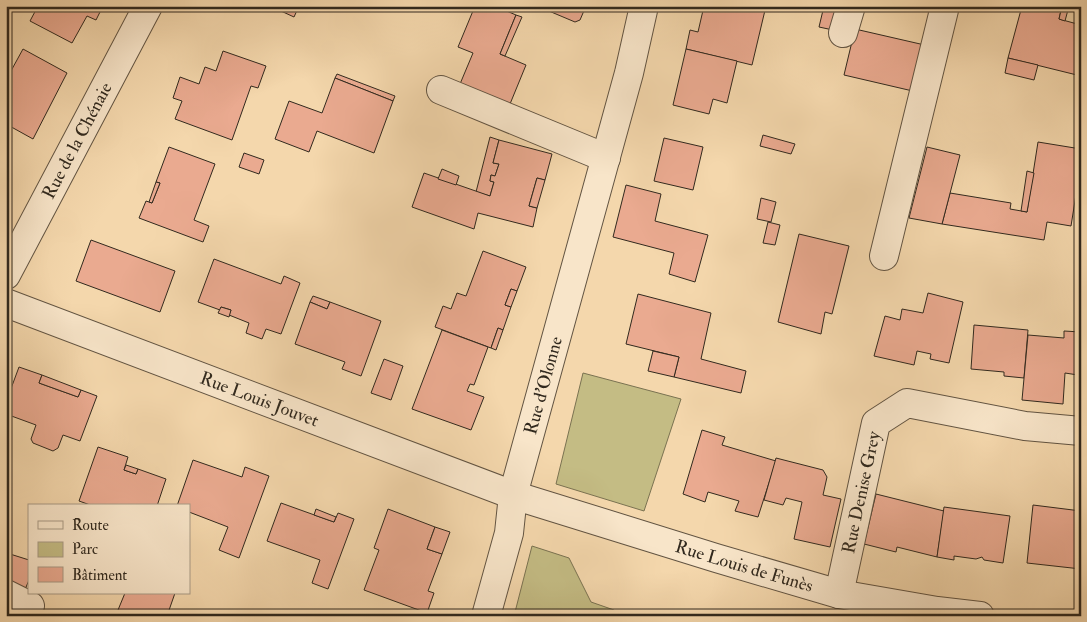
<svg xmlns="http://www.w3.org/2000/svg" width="1087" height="622" viewBox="0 0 1087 622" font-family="'IM FELL Double Pica',serif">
<rect width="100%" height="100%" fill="#f4d7ac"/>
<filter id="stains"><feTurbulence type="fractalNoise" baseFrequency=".004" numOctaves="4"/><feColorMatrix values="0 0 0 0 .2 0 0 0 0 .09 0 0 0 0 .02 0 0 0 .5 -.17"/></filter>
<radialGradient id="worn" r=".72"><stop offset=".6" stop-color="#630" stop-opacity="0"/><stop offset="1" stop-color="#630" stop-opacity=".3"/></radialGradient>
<g fill="#c4bc84" stroke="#7a7251">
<path d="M583,373l98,26 -37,112 -88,-27z"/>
<path d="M532,546l37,12 22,44 23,8 1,6h-101z"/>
</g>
<g fill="#eaaa90" stroke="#31291e">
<path d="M38,6h65l-7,14 -9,-4 -15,27 -42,-22z"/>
<path d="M270,6h29l-5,11z"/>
<path d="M475,6h20l21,9 -16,39 26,11 -16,39 -50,-20 13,-31 -15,-6z"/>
<path d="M537,6h49l-6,14 -5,2z"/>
<path d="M704,6h62l-14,59 -66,-16 4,-19 8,2z"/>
<path d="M824,6l16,3 -7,21 -14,-3z"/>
<path d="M1022,6h40l-3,13 22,6v51l-73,-18z"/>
<path d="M1062,6h7l-4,15 -6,-2z"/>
<path d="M516,15l6,2 -17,39 -5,-2z"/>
<path d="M855,29l74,17 -12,46 -73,-17z"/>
<path d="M23,49l44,24 -34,66 -27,-15v-44z"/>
<path d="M686,49l51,12 -10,42 -14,-4 -4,15 -36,-9z"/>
<path d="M223,51l43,15 -8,22 -7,-2 -19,54 -57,-21 7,-18 -9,-3 7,-21 19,7 6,-17 11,4z"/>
<path d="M1008,58l30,7 -4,15 -29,-7z"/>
<path d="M337,74l58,22 -2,5 -58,-23z"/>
<path d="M335,78l58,23 -19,52 -57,-22 -8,21 -34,-13 14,-38 33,12z"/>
<path d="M763,135l32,9 -4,10 -31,-8z"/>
<path d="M490,137l9,3 -6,23 6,1 -4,12 -4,-1 -1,6 4,1 -4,14 -14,-4z"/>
<path d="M664,138l39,9 -10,43 -39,-9z"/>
<path d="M499,140l53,14 -7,26 -8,-2 -8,28 8,2 -4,19 -55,-14 -4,16 -62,-22 12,-34 66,23 4,-14 -4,-1 1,-6 4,1 4,-12 -6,-1z"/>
<path d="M1038,142l43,7v14l-10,63 -24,-4 -3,18 -102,-16 8,-31 61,10 -1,6 17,3z"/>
<path d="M169,147l46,17 -21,56 15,6 -6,16 -64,-24 7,-17 6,2 8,-20 -4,-1z"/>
<path d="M927,147l33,8 -18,69 -33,-6z"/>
<path d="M244,153l20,7 -5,14 -20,-7z"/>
<path d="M442,169l17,7 -3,9 -18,-6z"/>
<path d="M1027,171l7,2 -7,39 -6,-1z"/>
<path d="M537,178l8,2 -8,28 -8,-2z"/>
<path d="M156,182l4,1 -8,20 -3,-1z"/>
<path d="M626,185l35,9 -6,27 53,14 -13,47 -26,-8 5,-21 -61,-16z"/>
<path d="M761,198l15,4 -5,20 -14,-3z"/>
<path d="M768,222l12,3 -5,20 -12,-2z"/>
<path d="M799,234l50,12 -17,68 -7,-2 -4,22 -43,-12z"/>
<path d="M91,240l84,31 -15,41 -84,-31z"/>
<path d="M483,251l43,16 -9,24 -6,-2 -6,16 6,2 -8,23 -5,-2 -7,20 -56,-21 8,-21 8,3 6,-16 9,3z"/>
<path d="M214,259l67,25 3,-8 16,7 -19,51 -15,-5 -4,10 -16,-6 3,-10 -20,-8 2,-5 -10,-3 -1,3 -22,-8z"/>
<path d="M511,289l6,2 -6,16 -6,-2z"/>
<path d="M928,293l35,9 -14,61 -19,-4 1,-5 -14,-3 -3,14 -40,-9 11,-40 15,4 2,-11 21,4z"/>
<path d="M638,294l73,19 -10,46 45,12 -5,22 -67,-16 5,-20 -53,-13z"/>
<path d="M313,296l17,6 -3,7 -17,-7z"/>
<path d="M310,302l17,7 3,-7 51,19 -20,55 -19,-7 3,-7 -50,-18z"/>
<path d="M221,307l10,3 -2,7 -11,-4z"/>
<path d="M974,325l54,5 -4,48 -20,-2v-4l-33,-3z"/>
<path d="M498,328l5,2 -7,20 -5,-2z"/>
<path d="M442,330l46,17 -14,38 -4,-1 -3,7 17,6 -13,33 -59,-21z"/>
<path d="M1064,331l17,1v48l-3,-1v-4l-13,-2 -2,31 -41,-4 6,-65 36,3z"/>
<path d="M653,351l26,6 -5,20 -26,-6z"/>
<path d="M384,359l19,7 -12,34 -20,-7z"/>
<path d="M19,367l23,8 -3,8 39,14 3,-7 16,6 -17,45 -17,-6 -5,13 -5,3 -20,-8 -2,-4 5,-14 -30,-11v-12z"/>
<path d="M42,375l39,15 -3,7 -39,-14z"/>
<path d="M702,430l23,7 -3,8 54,16 -18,56 -23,-6 4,-10 -31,-9 -3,10 -22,-8z"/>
<path d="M98,447l30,10 -4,13 12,4 2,-5 28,10 -9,27h-64l-14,-5z"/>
<path d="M776,458l47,12 4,7 -4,18 18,4 -11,48 -36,-8 8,-37 -16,-4 -3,7 -19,-5z"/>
<path d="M193,460l49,17 3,-10 24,9 -30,82 -20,-8 9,-23 -39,-15v-6h-12z"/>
<path d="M126,465l12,4 -2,5 -12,-4z"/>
<path d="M876,494l68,17 -7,46 -40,-10 -1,5 -32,-8z"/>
<path d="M281,503l53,19 4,-9 16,6 -26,70 -16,-6 8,-23 -53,-19z"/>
<path d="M1033,505l48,6v58l-54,-6z"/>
<path d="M944,507l66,9 -7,47 -19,-3 -2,-3 -6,2 -22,-3v4l-17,-3z"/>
<path d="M316,509l20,8 -2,5 -20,-7z"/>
<path d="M388,509l47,18 -8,22 15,5 -14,37 6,2 -7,20 -63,-23 15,-40 -5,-2z"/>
<path d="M435,527l15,5 -8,22 -15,-5z"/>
<path d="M10,554l19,6v20l-5,12 -18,-9v-17z"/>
<path d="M125,593h50l-8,23h-34l-15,-6z"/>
</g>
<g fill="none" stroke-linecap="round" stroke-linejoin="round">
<defs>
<g id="minor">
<path d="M843,33l8,-27"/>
<path d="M441,90l165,68"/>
<path d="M884,256l61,-250"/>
<path id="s1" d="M6,275l142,-269"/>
<path id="s2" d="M6,303l507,192 203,63 123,36 98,17 43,5"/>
<path d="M6,594l24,12"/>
<path id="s3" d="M839,594l37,-171 31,-20 118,23 56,5"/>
<path id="s4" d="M486,616l23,-83 4,-38 116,-422 15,-67"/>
</g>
</defs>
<use href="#minor" stroke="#625442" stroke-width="30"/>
<use href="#minor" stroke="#f8e5c9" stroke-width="28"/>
</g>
<g text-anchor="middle" stroke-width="4.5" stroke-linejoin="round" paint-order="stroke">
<g font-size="18" fill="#31291e" stroke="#f8e5c9">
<text dy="6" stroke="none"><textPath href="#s1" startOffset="152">Rue de la Chénaie</textPath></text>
<text dy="6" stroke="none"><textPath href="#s4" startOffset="238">Rue d'Olonne</textPath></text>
<text dy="6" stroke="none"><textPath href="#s2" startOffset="271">Rue Louis Jouvet</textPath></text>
<text dy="6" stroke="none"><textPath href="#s3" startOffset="104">Rue Denise Grey</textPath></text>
<text dy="6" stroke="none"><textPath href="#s2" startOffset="784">Rue Louis de Funès</textPath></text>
</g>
</g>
<rect width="1087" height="622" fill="none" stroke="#f4d7ac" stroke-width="25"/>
<rect x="8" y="8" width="1072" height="607" fill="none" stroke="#31291e" stroke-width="2.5"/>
<rect x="12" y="12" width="1062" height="597" fill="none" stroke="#31291e"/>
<rect x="28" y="504" width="162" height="90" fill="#f8e5c9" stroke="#a89a85"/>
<rect x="38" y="521" width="25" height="8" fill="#f8e5c9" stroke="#a89a85"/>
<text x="72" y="530" font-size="15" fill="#31291e">Route</text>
<rect x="38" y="542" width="25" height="15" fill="#c4bc84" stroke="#a89a85"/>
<text x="72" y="554" font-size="15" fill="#31291e">Parc</text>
<rect x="38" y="567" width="25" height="15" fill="#eaaa90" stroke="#a89a85"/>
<text x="72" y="580" font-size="15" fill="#31291e">Bâtiment</text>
<rect width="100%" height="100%" filter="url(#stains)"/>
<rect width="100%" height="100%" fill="url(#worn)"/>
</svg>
